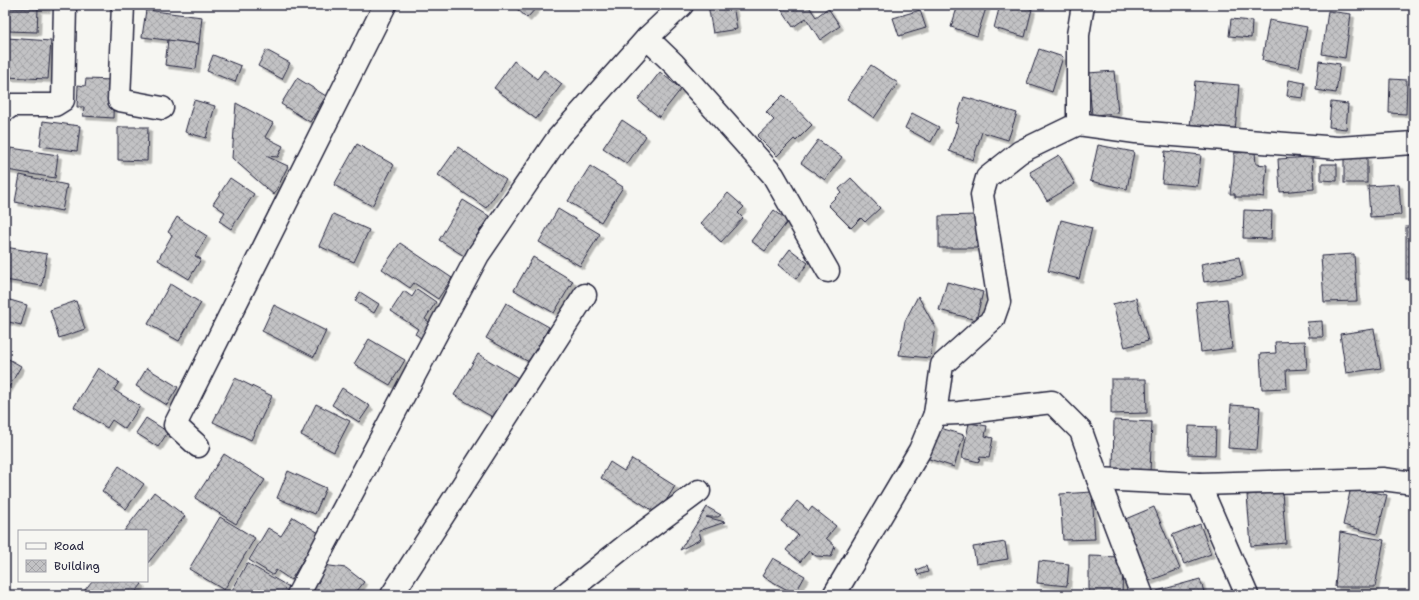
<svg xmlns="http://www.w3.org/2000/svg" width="1419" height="600" viewBox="0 0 1419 600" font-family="'Shantell Sans',sans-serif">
<defs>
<pattern id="building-cross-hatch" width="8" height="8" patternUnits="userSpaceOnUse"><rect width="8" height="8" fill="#c2c2c4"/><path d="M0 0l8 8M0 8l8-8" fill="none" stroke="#a6a6a9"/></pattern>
<filter id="shadow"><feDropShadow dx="3.5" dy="3.5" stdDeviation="0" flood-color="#0004"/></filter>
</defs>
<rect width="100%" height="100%" fill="#f6f6f2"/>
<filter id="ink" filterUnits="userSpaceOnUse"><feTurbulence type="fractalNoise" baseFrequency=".025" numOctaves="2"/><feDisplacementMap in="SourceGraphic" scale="8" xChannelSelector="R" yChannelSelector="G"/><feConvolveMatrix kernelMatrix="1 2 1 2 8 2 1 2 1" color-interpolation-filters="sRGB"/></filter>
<g filter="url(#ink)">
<g fill="url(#building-cross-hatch)" stroke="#22223b" filter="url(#shadow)">
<path d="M5,5h42v4l-42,-1z"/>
<path d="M513,5h26l-12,13z"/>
<path d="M708,5h25l4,24 -24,4z"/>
<path d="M786,5h22l8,12 12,-9 12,18 -20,14 -14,-22 -13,9 -12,-18z"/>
<path d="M958,5h29l-10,31 -26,-9z"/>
<path d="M1000,5h16l16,4 -7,28 -31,-9z"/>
<path d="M9,8l29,1 -1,23 -29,-1z"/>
<path d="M146,10l56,7 -3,27 -57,-7z"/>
<path d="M920,10l6,18 -27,8 -6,-18z"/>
<path d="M1328,11l23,3 -6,44 -23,-4z"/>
<path d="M1231,19l21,2 -1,17 -22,-2z"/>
<path d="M1269,20l38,7 -8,40 -37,-7z"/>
<path d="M7,38l44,3 -3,38 -43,-2z"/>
<path d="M168,40l31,4 -3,25 -31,-4z"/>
<path d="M1039,49l24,8 -11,35 -25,-9z"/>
<path d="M266,50l24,13 -8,16 -24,-13z"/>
<path d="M213,55l28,11 -6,16 -28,-11z"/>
<path d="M514,61l23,18 7,-9 18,14 -26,35 -42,-31z"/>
<path d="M1319,61l21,3 -4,29 -20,-3z"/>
<path d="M871,65l27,18 -24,35 -27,-19z"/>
<path d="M1114,71l4,42 -26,2 -4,-42z"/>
<path d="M660,72l21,17 -22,28 -21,-17z"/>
<path d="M297,78l29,18 -16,26 -29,-18z"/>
<path d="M86,79l28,1 -1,38 -30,-2 1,-9h-7l1,-22 7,1z"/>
<path d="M1390,79l17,1 -1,34 -17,-1z"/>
<path d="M1289,80l16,3 -2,15 -16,-2z"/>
<path d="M1195,81l44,4 -4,46 -45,-5z"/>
<path d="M783,95l29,30 -16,16 -2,-2 -17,17 -20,-20 17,-16 -8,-8z"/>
<path d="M964,97l53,16 -9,27 -26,-8 -9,28 -24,-9 9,-27 -3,-1z"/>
<path d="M194,100l21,6 -9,32 -21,-6z"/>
<path d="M1331,102l17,2 -2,25 -17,-2z"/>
<path d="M236,103l37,20 -8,14 18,9 -5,11 -12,-1 22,10 -14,29 -42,-37z"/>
<path d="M912,113l27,14 -8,15 -26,-14z"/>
<path d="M622,120l24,16 -19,28 -24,-16z"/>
<path d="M43,121l37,5 -3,25 -37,-5z"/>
<path d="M118,127h30l-1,34 -29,-1z"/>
<path d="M818,140l24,17 -17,23 -24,-17z"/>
<path d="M357,144l37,21 -22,41 -38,-21z"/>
<path d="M1098,145l36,7 -7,37 -37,-8z"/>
<path d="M458,147l48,33 -20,28 -48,-33z"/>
<path d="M11,148l47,7 -3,23 -48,-8z"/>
<path d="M1165,151l36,4 -4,31 -35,-3z"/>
<path d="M1255,152l1,12 11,1 -3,32 -8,-1v1h-21v-3h-5l4,-32v-9z"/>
<path d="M1059,155l16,29 -28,17 -17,-29z"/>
<path d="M1312,157l2,32 -34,3 -2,-33z"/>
<rect x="1344" y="157" width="23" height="26"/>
<path d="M1321,164h16v17l-16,-1z"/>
<path d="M590,166l33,21 -22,35 -33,-21z"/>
<path d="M20,175l47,10 -5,26 -47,-9z"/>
<path d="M230,178l24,16 -23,35 -12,-8 6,-9 -12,-8z"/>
<path d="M851,178l29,30 -15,14 -4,-4 -10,10 -23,-23 13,-13 -2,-3z"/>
<path d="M1399,184l2,31 -31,2 -2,-31z"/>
<path d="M728,193l16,14 -6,6 5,5 -22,24 -20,-19z"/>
<path d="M463,200l26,16 -25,40 -25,-16z"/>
<path d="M558,209l42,25 -20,32 -41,-24z"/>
<path d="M774,210l14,11 -23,30 -14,-10z"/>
<path d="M1244,210l28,1 -1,28 -28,-1z"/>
<path d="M333,214l36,16 -15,32 -35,-16z"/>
<path d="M976,215l1,33h-38v-32z"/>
<path d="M177,217l30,19 -12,20 6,3 -12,20 -31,-19 14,-25 -4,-3z"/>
<path d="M1061,220l31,8 -13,51 -31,-8z"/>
<rect x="1406" y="227" width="8" height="52"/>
<path d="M400,243l52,35 -14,21 -24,-16 -4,5 -28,-19z"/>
<path d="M5,247l42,7 -5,32 -37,-6z"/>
<path d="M790,249l18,14 -12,16 -18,-14z"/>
<path d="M1354,254l3,47 -33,1 -3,-46z"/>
<path d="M533,257l40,24 -19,32 -40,-23z"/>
<path d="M1239,257l4,19 -39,6 -3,-18z"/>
<path d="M947,282l36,10 -7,28 -37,-10z"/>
<path d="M170,284l31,19 -22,38 -31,-17z"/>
<path d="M417,289l19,13 -11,17 8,6 -9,15 -9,-6 3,-5 -27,-18 13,-20 8,6z"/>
<path d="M360,292l19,12 -5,9 -19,-12z"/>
<path d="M918,296l17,31 -5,31 -31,-3 6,-34z"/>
<path d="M1136,298l12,43 -23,6 -12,-43z"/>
<path d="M1227,299l5,49 -31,4 -5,-50z"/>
<path d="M10,300l17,5 -6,20 -16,-4z"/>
<path d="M76,301l9,28 -26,9 -9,-28z"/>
<path d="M506,303l43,24 -20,35 -43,-24z"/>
<path d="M274,305l52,26 -12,26 -52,-26z"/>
<path d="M1322,321l1,16h-14l-2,-15z"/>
<path d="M1374,329l7,39 -35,5 -6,-39z"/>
<path d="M369,339l36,21 -15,25 -36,-21z"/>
<path d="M1305,341l2,28 -21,1 1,18 -25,1 -2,-35 16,-1 -1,-11z"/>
<path d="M478,354l42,25 -24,40 -42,-24z"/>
<path d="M5,357l16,9 -16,28z"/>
<path d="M98,368l21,14 -5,8 26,16 -15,23 -13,-9 -5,8 -33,-21z"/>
<path d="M147,368l31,19 -11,18 -31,-19z"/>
<path d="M235,378l37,18 -21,44 -38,-18z"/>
<path d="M1111,379h35l1,34 -36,1z"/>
<path d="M342,388l28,18 -11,16 -27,-17z"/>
<path d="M316,404l34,17 -16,31 -33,-17z"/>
<path d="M1231,405l29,2 -3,43 -29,-2z"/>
<path d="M146,418l22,14 -10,15 -22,-14z"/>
<path d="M1114,420l38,2 -2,50 -37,-1z"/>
<path d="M969,423l18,3 -2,10 8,2 -4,20 -9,-1 -1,5 -17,-4z"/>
<path d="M1189,426l27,1 -1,28 -27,-1z"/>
<path d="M937,427l27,8 -10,32 -28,-9z"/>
<path d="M224,454l41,26 -29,44 -41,-26z"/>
<path d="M632,459l43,27 -12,20 -8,6 -54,-34 9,-16 14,9z"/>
<path d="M119,466l25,18 -18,25 -24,-18z"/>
<path d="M288,471l38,17 -11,26 -38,-16z"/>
<path d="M1351,487l36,8 -10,39 -34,-9z"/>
<path d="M154,492l31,24 -38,48v-33h-23z"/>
<path d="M1092,492l3,47 -32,1 -3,-46z"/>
<path d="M1282,492l4,51 -35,3 -4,-51z"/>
<path d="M797,501l12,10 3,-4 24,19 -10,12 9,8 -4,11 -15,-1 -7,-5 -9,11 -14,-12 12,-15 -17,-14z"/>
<path d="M707,507l14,8 -3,2h-12l19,5 -26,9 2,8 -21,11z"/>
<path d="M1154,507l26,62 -31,12 -26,-61z"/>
<path d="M220,517l35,21 -31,52 -35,-21z"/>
<path d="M293,517l26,16 -28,47 -15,-10 -3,5 -24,-15 19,-32 13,8z"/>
<path d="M1200,524l11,30 -27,10 -12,-29z"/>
<path d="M1340,532l44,8 -9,47h-40z"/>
<path d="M1005,542l3,17 -32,5 -3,-17z"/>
<path d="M1089,556l34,1 -1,38h-33z"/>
<path d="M773,558l32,18 -10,18 -33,-18z"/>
<path d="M1039,561l30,3 -2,22 -30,-3z"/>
<path d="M247,563l46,26 -3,6h-46l-11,-6z"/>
<path d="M322,565l24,3 18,14 -10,13h-50z"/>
<path d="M926,566l2,6 -10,3 -2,-5z"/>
<path d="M1200,579l5,16h-47l-1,-4z"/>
<path d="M92,581h47l3,3 -9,11h-52z"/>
</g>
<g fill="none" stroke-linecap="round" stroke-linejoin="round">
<defs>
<g id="minor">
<path d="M123,5l-4,95 43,8"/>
<path d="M647,38l27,26 99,111 55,96"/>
<path d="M5,110l7,-5h43l8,-5 2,-95"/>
<path d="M1078,124l58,8 202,16 76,-5"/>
<path d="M935,414l24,-1 93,-11 29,29 17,48 101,5 183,-5 32,4"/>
<path d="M198,446l-23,-21 210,-420"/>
<path d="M1098,479l44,116"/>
<path d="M1199,484l48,111"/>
<path d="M298,595l180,-340 80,-117 89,-100 35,-33"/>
<path d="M392,595l193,-300"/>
<path d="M564,595l65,-52 70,-52"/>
<path d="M834,595l86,-145 15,-36 7,-49 51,-46 6,-17 -17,-107 5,-17 33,-26 58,-28v-89l5,-30"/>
</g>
</defs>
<use href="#minor" stroke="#22223b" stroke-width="25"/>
<use href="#minor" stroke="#f6f6f2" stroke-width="22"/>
</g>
</g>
<rect width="1419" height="600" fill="none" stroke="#f6f6f2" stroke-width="20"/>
<rect x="10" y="10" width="1399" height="580" fill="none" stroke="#22223b" stroke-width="1.5" filter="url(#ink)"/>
<rect x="18" y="530" width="130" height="52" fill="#f6f6f2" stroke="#a1a1a9"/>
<rect x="26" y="543" width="20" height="6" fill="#f6f6f2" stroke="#a1a1a9"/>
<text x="54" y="550" font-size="12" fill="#22223b">Road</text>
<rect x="26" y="560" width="20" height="12" fill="url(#building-cross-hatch)" stroke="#a1a1a9"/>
<text x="54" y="570" font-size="12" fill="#22223b">Building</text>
</svg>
